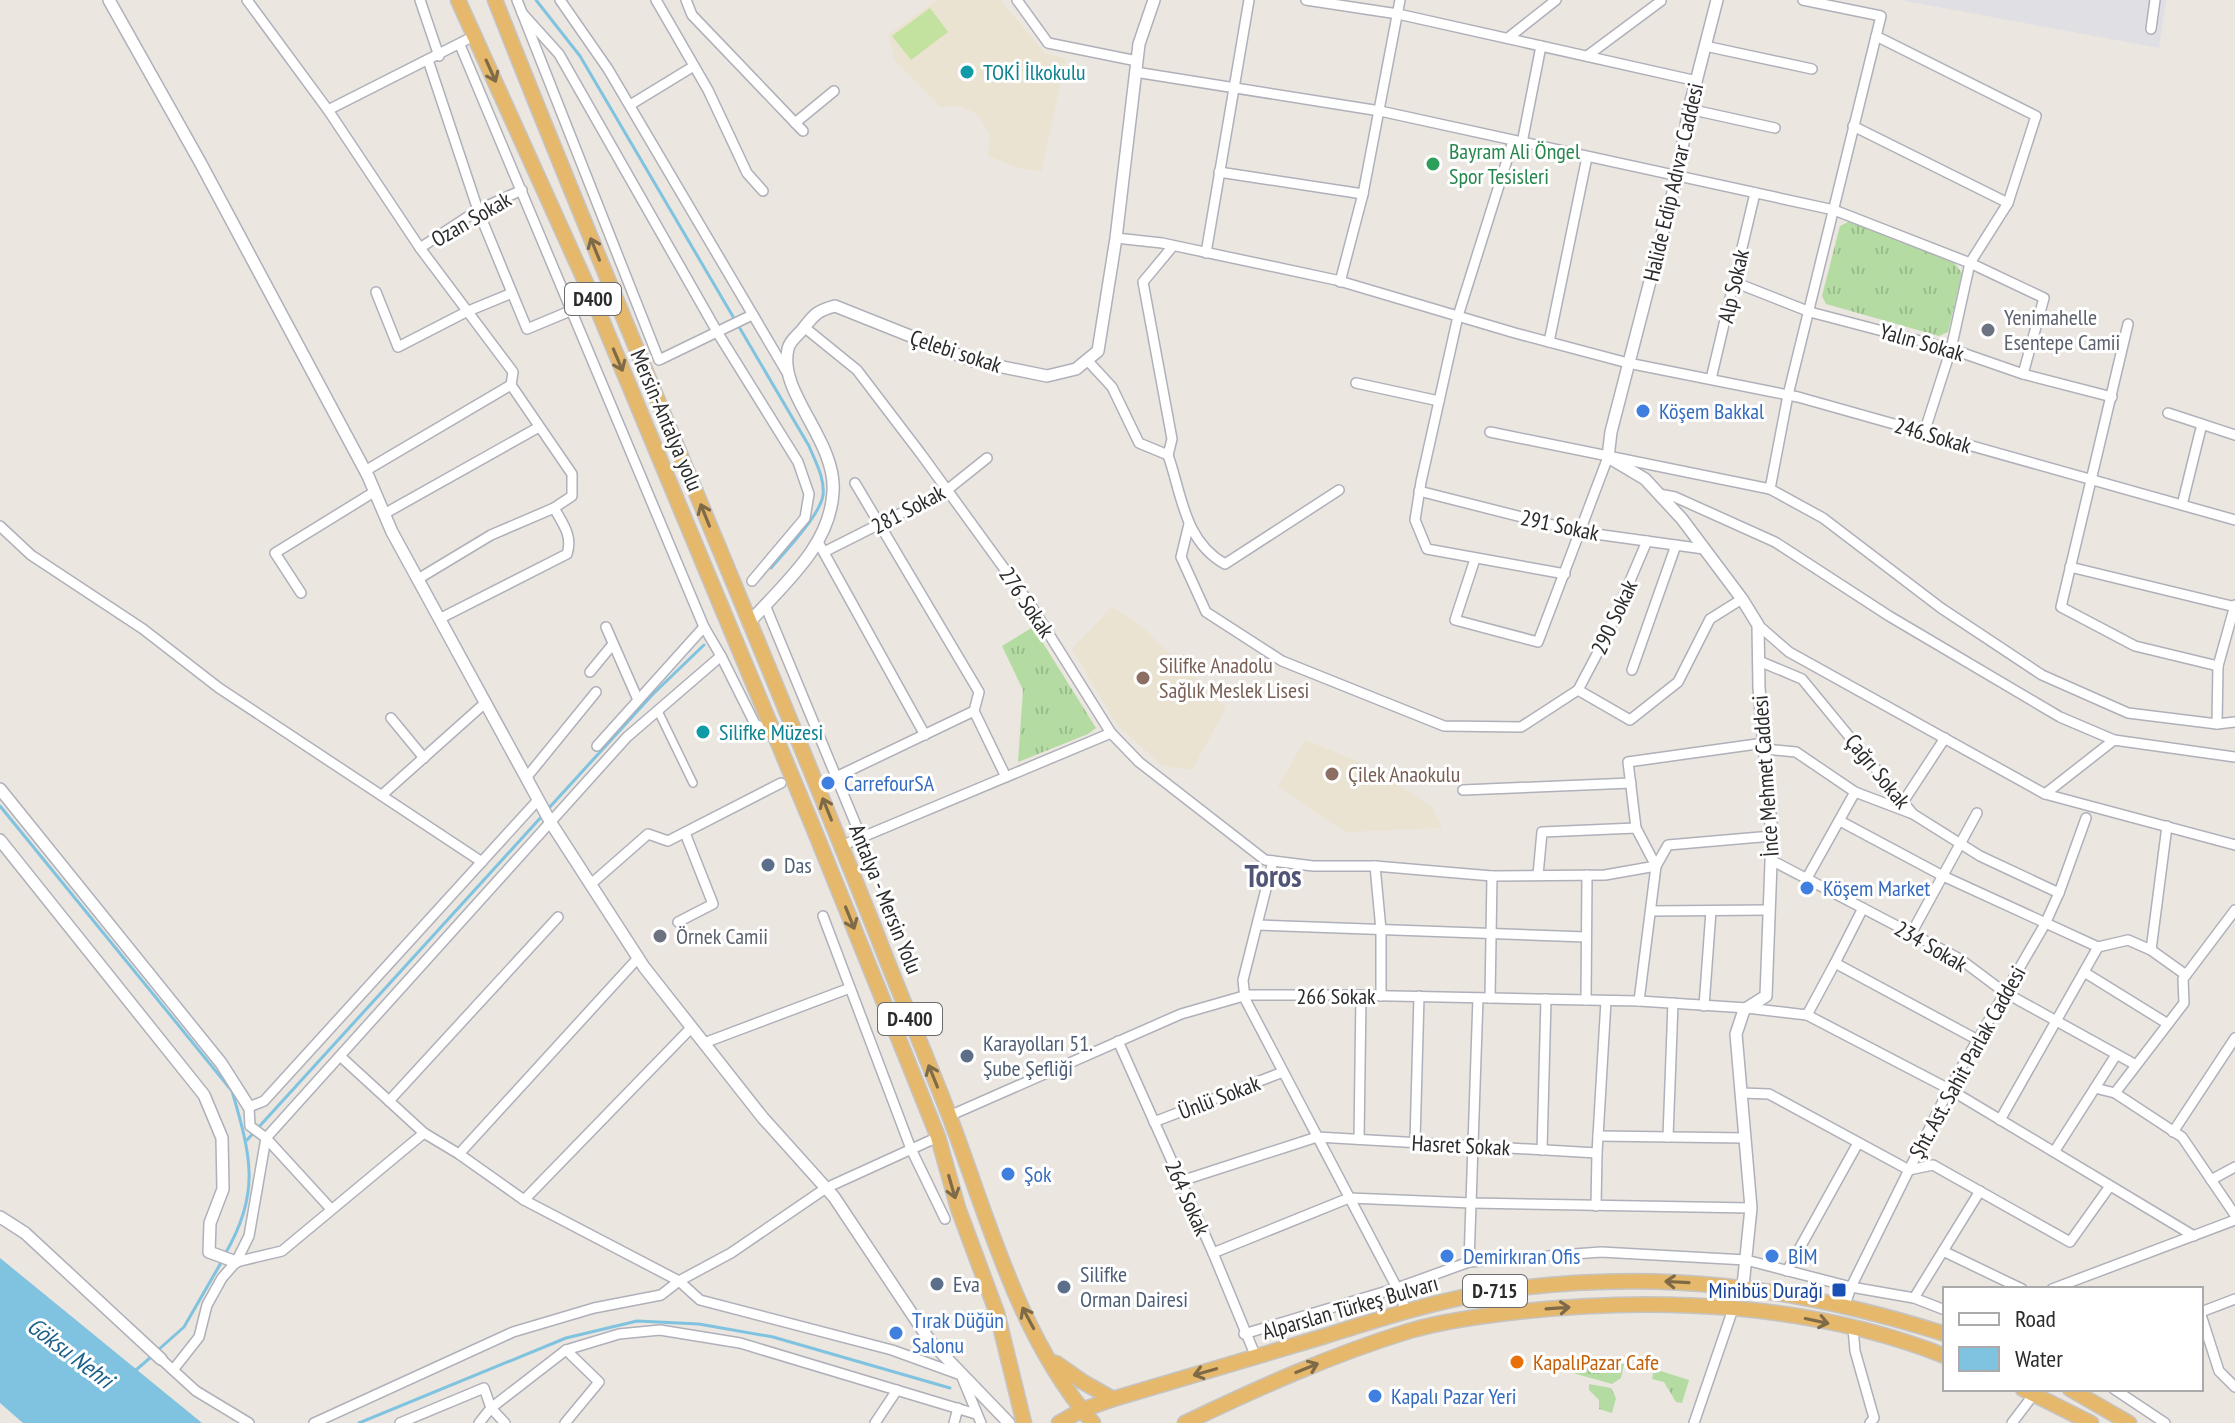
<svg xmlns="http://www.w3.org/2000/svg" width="2235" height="1423" viewBox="0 0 2235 1423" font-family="'PT Sans Narrow',sans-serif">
<defs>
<pattern id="grass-tufts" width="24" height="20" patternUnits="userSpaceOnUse" patternTransform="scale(2)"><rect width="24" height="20" fill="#b3dba2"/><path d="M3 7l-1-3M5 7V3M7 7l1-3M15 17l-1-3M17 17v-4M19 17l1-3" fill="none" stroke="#9abc8c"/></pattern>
</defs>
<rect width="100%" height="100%" fill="#ebe6df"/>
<path fill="#e0dfe4" d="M1900,0h266l-7,48z"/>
<g fill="#eae3d1">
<path d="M937,0h63l45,53 21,6 -25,113 -25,-5 -28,-11 2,-22 -12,-19 -16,-9 -22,1 -45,-46 -6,-27z"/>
<path d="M1112,607l30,20 84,81 -34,62 -29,-4 -46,-41 -45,-76z"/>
<path d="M1305,740l52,21 52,31 24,16 9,20 -97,4 -67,-45z"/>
</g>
<g fill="url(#grass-tufts)">
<path d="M1850,221l102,39 10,13 -14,59 -9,4 -113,-32 -4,-8 18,-70z"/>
<path d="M1033,627l63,101 -8,6 -70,28 5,-72 -21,-44z"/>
<path d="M1574,1362l50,2 -3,14 -9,6 -39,-11z"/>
<path d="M1654,1369l35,11 -7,23 -6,-1 -12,-20 -12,-3z"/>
<path d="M1589,1384l22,4 5,10 -4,15 -13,-4v-9l-10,-10z"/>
</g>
<path fill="#c3e19f" d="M930,8l18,24 -37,28 -19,-24z"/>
<path fill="#7fc3e0" d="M0,1258l202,165h-179l-23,-20z"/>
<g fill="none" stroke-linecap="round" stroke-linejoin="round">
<g stroke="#7fc3e0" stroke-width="3">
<path d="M536,0l44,56 229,390c6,15 16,32 14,49 -2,19 -39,58 -52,73"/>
<path d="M0,806l232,285c19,65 29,102 -7,163"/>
<path d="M548,809l105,-115 51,-49"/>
<path d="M247,1140l296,-325"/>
<path d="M157,1351l27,-24 38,-66"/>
<path d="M136,1370l15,-13"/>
<path d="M359,1423l207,-85 71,-17 62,3 74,13 177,51"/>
</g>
<defs>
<path id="pedestrian" d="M658,711l35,72"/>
<g id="minor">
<path d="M247,0l81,110 92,138 93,124 -2,13 61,89v22l-18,12 -63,27 -73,44"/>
<path d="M420,0l19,56"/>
<path d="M517,0l142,360 93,-45"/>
<path d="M560,0l48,69 178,302"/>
<path d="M656,0l52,90 39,83 16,18"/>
<path d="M686,0l6,15 111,116"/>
<path d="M1017,0l31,43 89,18"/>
<path d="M1306,0l92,14 299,67"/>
<path d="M522,13l37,41 160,281 79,127 11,32 -4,24 -53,63"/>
<path d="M2151,29l4,-29"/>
<path d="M1876,36l160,80 -28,87 -38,60 -19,86 -27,84"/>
<path d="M1508,38l48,-38"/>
<path d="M1705,46l107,23"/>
<path d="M1587,56l74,-55"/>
<path d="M428,60l50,150 49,119 67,-28"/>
<path d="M1135,72l245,39 454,99 136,53 74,35 -21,76"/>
<path d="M630,105l64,-39"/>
<path d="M1689,109l86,19"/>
<path d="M328,110l148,-75"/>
<path d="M795,123l39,-32"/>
<path d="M1853,126l155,77"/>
<path d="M1513,141l-55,175 -37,166 -6,38 12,29 138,25"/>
<path d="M1522,143l19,-97"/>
<path d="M1219,172l144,22"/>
<path d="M1116,238l46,5 174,37 179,53 113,30 170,34 437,123"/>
<path d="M420,248l58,-38 44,-20"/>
<path d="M1206,253l43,-253"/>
<path d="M1340,282l23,-88 37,-194"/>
<path d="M1734,282l76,30 141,37 72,25 89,23"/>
<path d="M376,292l22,55 68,-35 46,-19"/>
<path d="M2128,324l-67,283 74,39 83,20"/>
<path d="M804,327l53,43 64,84 109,150 81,129 28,29 126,98 48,6h62l117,10 113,-1 51,-9 12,-21 104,-9"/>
<path d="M1549,342l38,-185"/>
<path d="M1087,360l25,27 27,56 29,12 4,-16 -29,-157 30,-36"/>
<path d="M1711,379l44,-186"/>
<path d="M1356,383l83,18"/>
<path d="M2168,413l67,22"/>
<path d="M1490,432l280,57 53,29 118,90 101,67 86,38 89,11 18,-2"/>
<path d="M1168,455c14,40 16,86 57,109l114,-74"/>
<path d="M365,471l146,-86"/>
<path d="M855,483l124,209 -5,19 32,66"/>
<path d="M1770,489l18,-94 93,-379 -78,-16"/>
<path d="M1419,491l162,41 123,17"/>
<path d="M1659,494l16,3 100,45 114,74 171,101 54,23"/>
<path d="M2182,505l20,-81"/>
<path d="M384,514l155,-87"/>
<path d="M1189,524l-8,33 25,55 76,49 162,65 77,1 57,-37 28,-53 41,-96"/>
<path d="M0,526l31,29 112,74 76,59 263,174"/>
<path d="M818,542l107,193"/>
<path d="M824,552l123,-62 40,-32"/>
<path d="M1475,559l-20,61 83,22 70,-185"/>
<path d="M2070,567l165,40"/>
<path d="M301,593l-26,-40 99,-61"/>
<path d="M765,605l96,232"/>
<path d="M439,619l128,-65c6,-18 -4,-30 -13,-46"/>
<path d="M1758,625l31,27 256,142 190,51"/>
<path d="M606,627l32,73"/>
<path d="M721,656l34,68 19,10"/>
<path d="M1759,661l43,18 111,135 -58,-22 -48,86"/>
<path d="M1632,670l44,-125"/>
<path d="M590,672l23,-28"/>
<path d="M1578,690l52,30 48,-38 32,-63 32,-20"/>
<path d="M391,718l33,40"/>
<path d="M2217,724l1,-58 17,-61"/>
<path d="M597,746l107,-119"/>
<path d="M1765,749l31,3 59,40"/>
<path d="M836,777l138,-66"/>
<path d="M526,778l70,-86"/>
<path d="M1463,790l168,-7"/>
<path d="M2045,794l69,-54 121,17"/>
<path d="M382,795l103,-92"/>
<path d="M1903,802l42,-64"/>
<path d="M1913,814l67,42 79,37"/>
<path d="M1840,821l103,55 155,71 30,-7 23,10 16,-124"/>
<path d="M841,846l270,-113"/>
<path d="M1771,860l189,99 44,33 132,73"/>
<path d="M1273,861l-30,119 2,19 152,289 9,23"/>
<path d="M1375,866l6,64v66"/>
<path d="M1538,875l4,-43 94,-4"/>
<path d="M591,884l57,-50 20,7 113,-58"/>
<path d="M1652,911l117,-1"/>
<path d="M823,916l88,233 34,70"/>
<path d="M678,922l35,-18 -28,-71"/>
<path d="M1257,925l329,12"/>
<path d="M1911,934l66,-121"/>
<path d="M2151,950l35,25"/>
<path d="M1835,963l28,-55"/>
<path d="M2084,972l84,52"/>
<path d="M1490,998l2,-122"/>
<path d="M1586,1000l1,-125"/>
<path d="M1639,1001l17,-135 -20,-38 -8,-66 136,-19"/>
<path d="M1704,1006l7,-95"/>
<path d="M1807,1015l28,-52 141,76"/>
<path d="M1118,1041l95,212 43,104"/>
<path d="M704,1043l146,-55"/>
<path d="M340,1056l84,77 35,21 65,46 155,81 21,19 192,50 69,25 20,48"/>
<path d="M2095,1088l20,5 67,44 53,78"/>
<path d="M1741,1093l28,1 140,76 24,-5 137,77 40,-56"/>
<path d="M2115,1093l69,-90 -1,-24 52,-69"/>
<path d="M389,1101l169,-184"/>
<path d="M949,1116l232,-102 66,-19h98l294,6 108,7 60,7 142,74 245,147"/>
<path d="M2000,1120l98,-173"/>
<path d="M1154,1122l129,-50"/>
<path d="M2173,1132l62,-94"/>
<path d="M1598,1136l147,2"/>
<path d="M1668,1137l5,-134"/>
<path d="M1359,1139l2,-144"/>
<path d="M1415,1142l4,-146"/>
<path d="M1542,1150l4,-151"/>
<path d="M2054,1152l62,-97"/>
<path d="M459,1154l179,-196"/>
<path d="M2211,1180l24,-13"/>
<path d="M1181,1181l136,-44 280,16 9,-152"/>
<path d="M524,1200l168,-173"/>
<path d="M1596,1206l1,-53"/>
<path d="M331,1209l-65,-71 -16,-12 -1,-19 15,-6 274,-301"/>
<path d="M1943,1251l79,38"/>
<path d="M1213,1253l136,-55 122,5 280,5"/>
<path d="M236,1262l46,-11 142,-118"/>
<path d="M1469,1262l9,-264"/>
<path d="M1787,1271l71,-128"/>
<path d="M2052,1289l183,-69"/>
<path d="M1914,1298l66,-107"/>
<path d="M1845,1305l6,-18 98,-198 96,-165 14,-31 27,-75"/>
<path d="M2201,1312l34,-13"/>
<path d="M2201,1315l18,56 16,16"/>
<path d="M1853,1328l2,23 19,67 -4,5"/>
<path d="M1244,1334l153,-46 72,-26 132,-10 145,8 105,27 63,11 31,12"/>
<path d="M161,1359l35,32 53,32"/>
<path d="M173,1370l26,-33 8,-32 15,-27 14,-16 13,-26 17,-98 361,-401 94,-81 -17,-29 -244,-582"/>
<path d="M2114,1389l51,34"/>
<path d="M314,1423l199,-91 81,-24 67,-13 18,-14 52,-28 95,-65 112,-51"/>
<path d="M400,1423l84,-35 7,20 14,15"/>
<path d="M479,1423l12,-15 75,-58 53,-16 41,-4 80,13 236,71"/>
<path d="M565,1423l34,-41 -33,-32"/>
<path d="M875,1423l22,-33"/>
<path d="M954,1423l4,-15"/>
<path d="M1694,1423l39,-114"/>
<path d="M2012,1423l22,-29"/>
</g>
<g id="tertiary">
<path d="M109,0l91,162 168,314 24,56 159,291 93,144 119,151 71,79 96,144 79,82"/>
<path d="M1717,0l-28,109 -12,68 -66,255 -3,25 37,22 37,40 60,80 16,26 1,63 13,148 -6,160 -22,14 -8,24 15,174 -8,78"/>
<path d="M749,623c34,-39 81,-76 84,-131 4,-51 -56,-100 -45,-143 1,-7 9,-13 14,-19 12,-15 14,-19 33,-24l138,55 74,15 29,-7 22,-18 18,-113 23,-194 15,-44"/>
<path d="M0,789l221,274 28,44"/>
<path d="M0,840l204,255 18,43 1,51 -13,34 -1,29 27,10"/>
<path d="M0,1217l25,16 136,126"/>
</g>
<g id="trunk">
<path d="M458,0l136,301 219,526 95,235 30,75 20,71 39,105 27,110"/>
<path d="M495,0c123,313 258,622 382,935 23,60 49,120 72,180 40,105 69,221 144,308"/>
<path d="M1056,1363l27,19 30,17"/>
<path d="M2023,1389l68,34"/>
<path d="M2070,1389l59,34"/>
<path d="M1059,1423l23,-13 31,-11c69,-21 139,-41 209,-62 57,-18 116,-37 175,-46 159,-23 296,-5 448,43"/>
<path d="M1185,1423c73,-35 146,-68 224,-92 34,-10 71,-15 107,-19 141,-16 295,-9 429,44"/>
</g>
</defs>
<use href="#pedestrian" stroke="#afb0ba" stroke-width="10"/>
<use href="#minor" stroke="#afb0ba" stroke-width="12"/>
<use href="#tertiary" stroke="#afb0ba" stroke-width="14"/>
<use href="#trunk" stroke="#c4c4c4" stroke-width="17"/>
<use href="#pedestrian" stroke="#fff" stroke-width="7"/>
<use href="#minor" stroke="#fff" stroke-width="9"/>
<use href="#tertiary" stroke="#fff" stroke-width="11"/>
<use href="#trunk" stroke="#e6b86c" stroke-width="14"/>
</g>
<defs><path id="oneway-shaft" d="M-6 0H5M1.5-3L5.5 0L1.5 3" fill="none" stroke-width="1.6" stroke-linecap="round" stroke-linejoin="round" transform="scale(2)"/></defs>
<g stroke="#7f6a48">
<use href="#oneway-shaft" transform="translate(491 71) rotate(66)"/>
<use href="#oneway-shaft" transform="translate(595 249) rotate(-112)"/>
<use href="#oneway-shaft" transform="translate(618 360) rotate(67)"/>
<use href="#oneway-shaft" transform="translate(705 515) rotate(-112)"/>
<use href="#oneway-shaft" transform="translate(827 809) rotate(-112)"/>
<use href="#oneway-shaft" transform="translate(850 918) rotate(68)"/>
<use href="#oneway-shaft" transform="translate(933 1076) rotate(-112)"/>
<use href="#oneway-shaft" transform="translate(952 1187) rotate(74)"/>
<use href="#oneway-shaft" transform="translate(1677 1282) rotate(-177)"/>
<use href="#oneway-shaft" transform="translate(1558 1308) rotate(-4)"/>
<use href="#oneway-shaft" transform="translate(1028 1318) rotate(-118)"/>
<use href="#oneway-shaft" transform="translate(1817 1321) rotate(12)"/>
<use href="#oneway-shaft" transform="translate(1307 1368) rotate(-22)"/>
<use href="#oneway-shaft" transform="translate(1205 1372) rotate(164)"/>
</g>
<g fill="#0f9aa8" stroke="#fff" stroke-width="3">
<circle cx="967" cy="72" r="8"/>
<circle cx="703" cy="732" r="8"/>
</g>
<circle fill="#2e9e5b" stroke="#fff" stroke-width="3" cx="1433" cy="164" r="8"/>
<g fill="#6b7280" stroke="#fff" stroke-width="3">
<circle cx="1988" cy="330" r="8"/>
<circle cx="660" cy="936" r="8"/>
</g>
<g fill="#3f7fe0" stroke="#fff" stroke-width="3">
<circle cx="1643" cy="411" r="8"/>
<circle cx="828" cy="783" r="8"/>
<circle cx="1807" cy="888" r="8"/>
<circle cx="1008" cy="1174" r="8"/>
<circle cx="1447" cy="1256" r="8"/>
<circle cx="1772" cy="1256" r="8"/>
<circle cx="896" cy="1333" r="8"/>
<circle cx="1375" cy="1396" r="8"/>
</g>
<g fill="#8d6e63" stroke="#fff" stroke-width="3">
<circle cx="1143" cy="678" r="8"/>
<circle cx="1332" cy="774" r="8"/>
</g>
<g fill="#5c6f8a" stroke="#fff" stroke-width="3">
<circle cx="768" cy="865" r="8"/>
<circle cx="967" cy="1056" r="8"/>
<circle cx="937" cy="1284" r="8"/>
<circle cx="1064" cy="1287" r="8"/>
</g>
<rect fill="#1a4fb4" stroke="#fff" stroke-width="3" x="1831" y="1282" width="16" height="16" rx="4"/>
<circle fill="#e8710a" stroke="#fff" stroke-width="3" cx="1517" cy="1362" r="8"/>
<g text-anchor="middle" stroke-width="6" stroke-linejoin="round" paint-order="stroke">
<g fill="#fff" stroke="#6b6b6b" stroke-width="2">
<rect x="565" y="283" width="56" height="32" rx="6"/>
<rect x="878" y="1003" width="64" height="32" rx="6"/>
<rect x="1463" y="1275" width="64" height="32" rx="6"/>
</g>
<g font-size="20" font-weight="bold" fill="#2b2b2b">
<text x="593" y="306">D400</text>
<text x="910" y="1026">D-400</text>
<text x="1495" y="1298">D-715</text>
</g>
<g font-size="22" fill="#0d838f" stroke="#fff" text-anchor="start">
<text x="983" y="80">TOKİ İlkokulu</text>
<text x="719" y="740">Silifke Müzesi</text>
</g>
<g font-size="22" fill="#27864d" stroke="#fff" text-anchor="start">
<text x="1449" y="159">Bayram Ali Öngel<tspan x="1449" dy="25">Spor Tesisleri</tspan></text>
</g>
<g font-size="22" fill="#2b2b2b" stroke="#fff">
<text transform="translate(1673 182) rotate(-77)" y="8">Halide Edip Adıvar Caddesi</text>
<text transform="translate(471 219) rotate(-30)" y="8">Ozan Sokak</text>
<text transform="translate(1733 286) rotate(-77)" y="8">Alp Sokak</text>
<text transform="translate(1922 342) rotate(16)" y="8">Yalın Sokak</text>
<text transform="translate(956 351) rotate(18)" y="8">Çelebi sokak</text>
<text transform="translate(667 420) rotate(67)" y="8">Mersin-Antalya yolu</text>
<text transform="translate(1933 435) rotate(16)" y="8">246.Sokak</text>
<text transform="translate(908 509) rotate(-28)" y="8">281 Sokak</text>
<text transform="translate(1560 525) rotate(12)" y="8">291 Sokak</text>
<text transform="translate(1027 602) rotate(56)" y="8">276 Sokak</text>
<text transform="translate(1614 617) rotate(-65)" y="8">290 Sokak</text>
<text transform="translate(1878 771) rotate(51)" y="8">Çağrı Sokak</text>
<text transform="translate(1765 776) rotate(-94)" y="8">İnce Mehmet Caddesi</text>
<text transform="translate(886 899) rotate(68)" y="8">Antalya - Mersin Yolu</text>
<text transform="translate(1931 946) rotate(30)" y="8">234 Sokak</text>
<text x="1336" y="1004">266 Sokak</text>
<text transform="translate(1967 1062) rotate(-61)" y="8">Şht. Ast. Sahit Parlak Caddesi</text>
<text transform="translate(1219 1097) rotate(-21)" y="8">Ünlü Sokak</text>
<text transform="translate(1461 1145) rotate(3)" y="8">Hasret Sokak</text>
<text transform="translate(1188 1198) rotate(66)" y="8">264 Sokak</text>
<text transform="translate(1350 1307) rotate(-16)" y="8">Alparslan Türkeş Bulvarı</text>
</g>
<g font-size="22" fill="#5b616d" stroke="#fff" text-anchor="start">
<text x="2004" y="325">Yenimahelle<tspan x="2004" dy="25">Esentepe Camii</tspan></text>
<text x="676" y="944">Örnek Camii</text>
</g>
<g font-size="22" fill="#366cbe" stroke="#fff" text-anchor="start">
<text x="1659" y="419">Köşem Bakkal</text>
<text x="844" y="791">CarrefourSA</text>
<text x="1823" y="896">Köşem Market</text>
<text x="1024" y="1182">Şok</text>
<text x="1463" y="1264">Demirkıran Ofis</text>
<text x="1788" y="1264">BİM</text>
<text x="912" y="1328">Tırak Düğün<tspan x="912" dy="25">Salonu</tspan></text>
<text x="1391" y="1404">Kapalı Pazar Yeri</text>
</g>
<g font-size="22" fill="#785e54" stroke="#fff" text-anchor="start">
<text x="1159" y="673">Silifke Anadolu<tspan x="1159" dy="25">Sağlık Meslek Lisesi</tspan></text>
<text x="1348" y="782">Çilek Anaokulu</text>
</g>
<g font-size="22" fill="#4e5e75" stroke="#fff" text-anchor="start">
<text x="784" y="873">Das</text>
<text x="983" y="1051">Karayolları 51.<tspan x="983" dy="25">Şube Şefliği</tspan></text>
<text x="1080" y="1282">Silifke<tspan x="1080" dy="25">Orman Dairesi</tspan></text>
<text x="953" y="1292">Eva</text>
</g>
<g font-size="22" fill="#164399" stroke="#fff" text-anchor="end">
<text x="1823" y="1298">Minibüs Durağı</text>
</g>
<g font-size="22" fill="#c56008" stroke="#fff" text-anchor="start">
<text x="1533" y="1370">KapalıPazar Cafe</text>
</g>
<g font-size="24" font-style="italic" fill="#1e628c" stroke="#fff">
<text transform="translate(70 1353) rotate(37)" y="8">Göksu Nehri</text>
</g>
<g font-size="30" font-weight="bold" fill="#515676" stroke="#fff">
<text x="1273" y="887">Toros</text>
</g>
</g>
<rect x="1943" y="1287" width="260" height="104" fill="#ffffff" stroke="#aaaaaa" stroke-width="2"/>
<rect x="1959" y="1313" width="40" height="12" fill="#ffffff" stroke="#aaaaaa" stroke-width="2"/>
<text x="2015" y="1327" font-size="24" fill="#2b2b2b">Road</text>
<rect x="1959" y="1347" width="40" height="24" fill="#7fc3e0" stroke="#aaaaaa" stroke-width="2"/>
<text x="2015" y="1367" font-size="24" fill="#2b2b2b">Water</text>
</svg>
